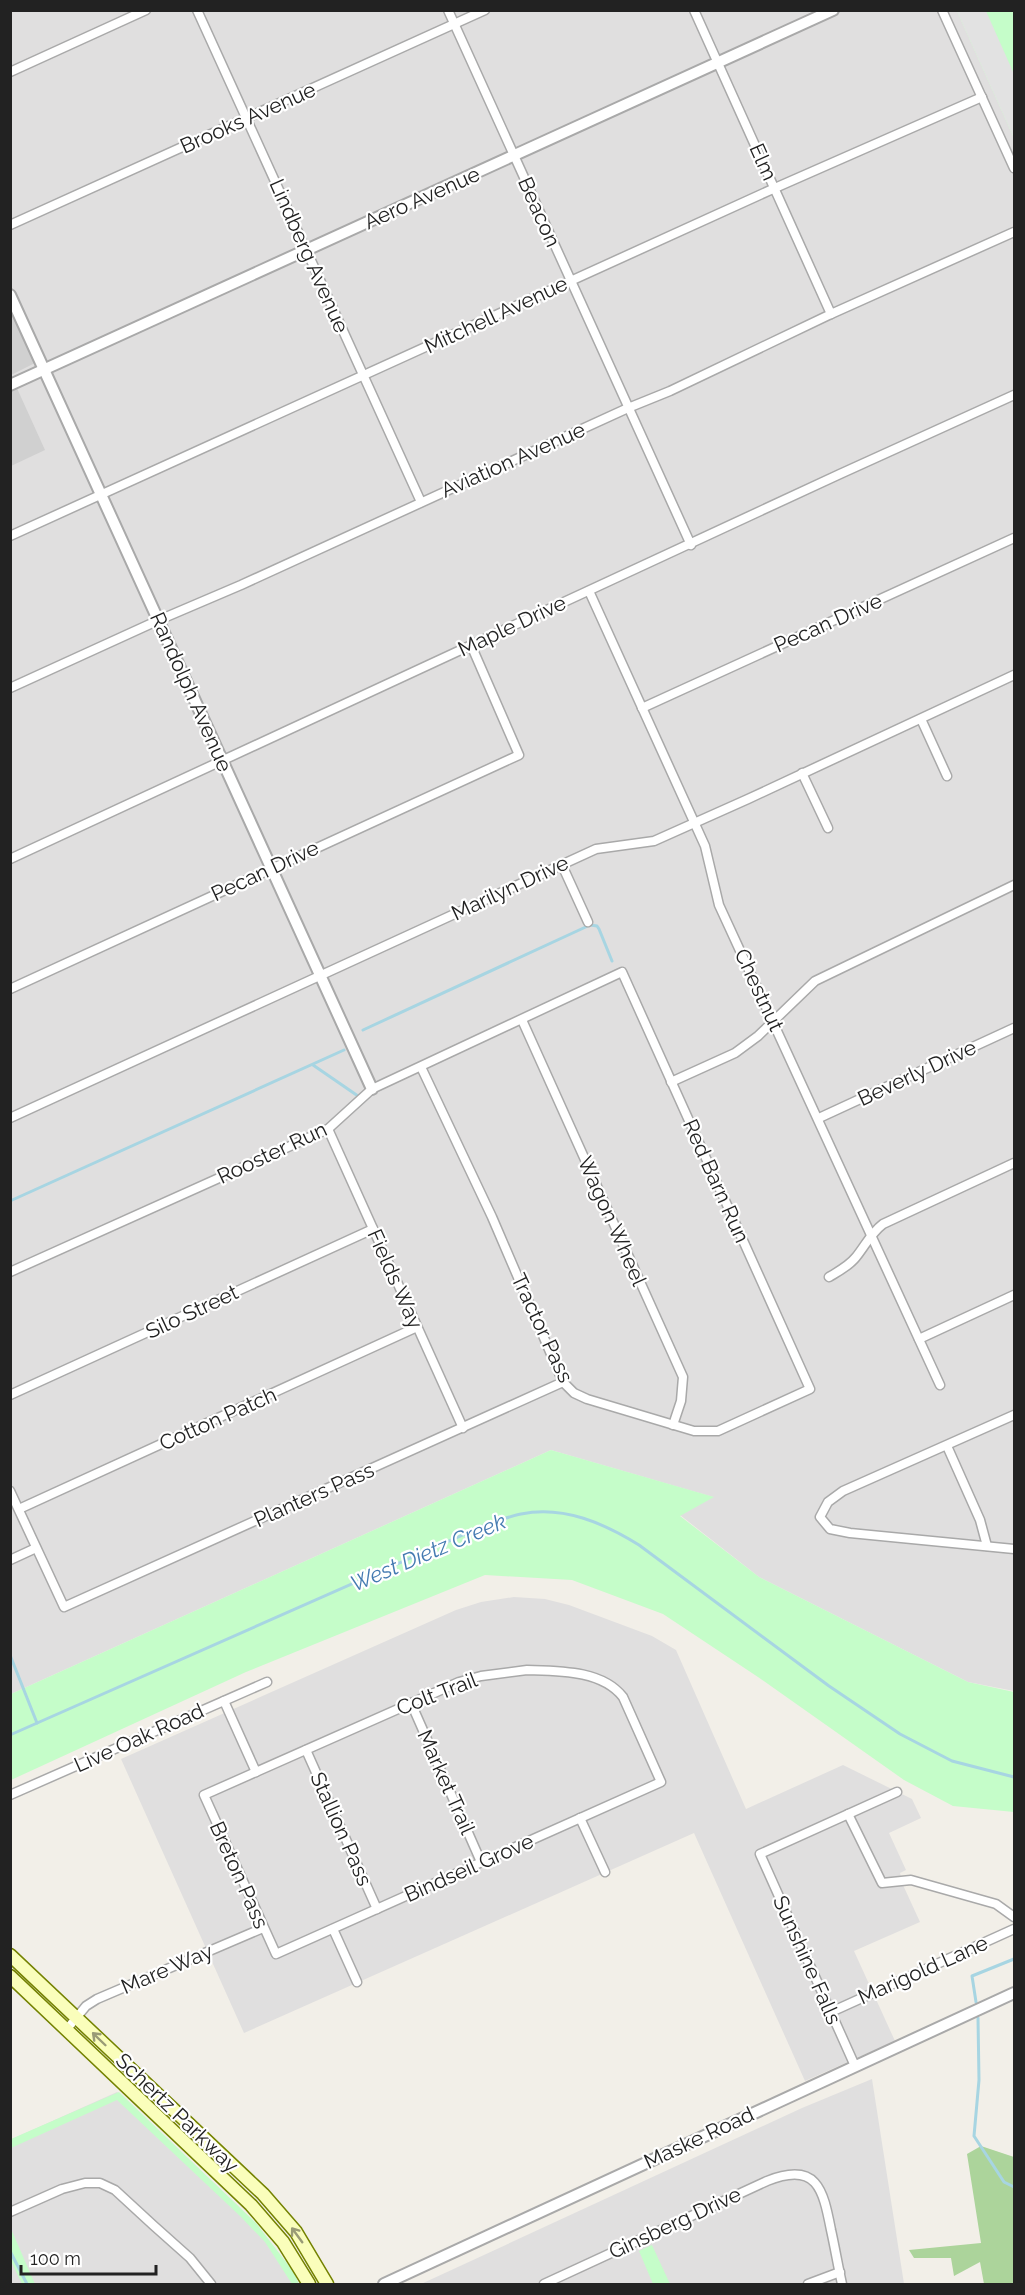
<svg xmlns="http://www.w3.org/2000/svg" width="1025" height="2295" viewBox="0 0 1025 2295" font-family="Raleway,sans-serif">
<rect width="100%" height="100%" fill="#f2efe8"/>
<g fill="#e0dfdf">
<path d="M11,11h946l57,127v1553l-46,-9 -209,-105 -79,-62 33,-18 -162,-47 -540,244z"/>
<path d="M514,1597l31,2 24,6 83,31 24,14 70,159 97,-44 69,34 9,19 -32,15 17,37 -6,3 3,12 17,37 -66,29 41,90 -90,40 -111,-248 -450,200 -123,-274 335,-149 25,-8z"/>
<path d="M872,2079l32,205h-483l381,-176z"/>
<path d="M117,2092l121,114 60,78h-287l-1,-144z"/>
</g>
<path fill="#d0d0d0" d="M10,310l25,53 -24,12 34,75 -34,16z"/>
<path fill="#acd49b" d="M981,2146l33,11v127h-30l-4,-22 -26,14 -3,-18h-37l-5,-8 72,-7 -14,-89z"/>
<g fill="#c5fdc9">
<path d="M957,11h57v127z"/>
<path d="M551,1450l163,47 -34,19 79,61 209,105 46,10v120l-61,-6 -49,-26 -146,-103 -95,-63 -91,-34 -87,-5 -239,97 -235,108v-86z"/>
<path d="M119,2092l137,131 37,48 6,13h-7l-27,-42 -25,-26 -123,-116 -106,48v-9z"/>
<path d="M10,2229h1l24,55h-13l-11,-23z"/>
<path d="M652,2245l18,39h-17l-14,-33z"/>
</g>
<path fill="#e2e2e2" d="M957,11h29l28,63v64z"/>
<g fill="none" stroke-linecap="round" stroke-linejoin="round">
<g stroke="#a7d5e2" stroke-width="3">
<path d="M363,1030l227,-105 7,1 2,3 13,32"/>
<path d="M313,1065l45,31"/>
<path d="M10,1201l334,-151"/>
<path d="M10,1655l27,68"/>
<path d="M10,1735l480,-212c11,-3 21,-7 31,-9 43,-9 84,10 118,31l190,141 71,48 52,27 62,16"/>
<path d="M976,2002l-4,-26 42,-17"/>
<path d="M978,2018l1,62 -5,56 30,46 10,5"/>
<path d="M10,2251l17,33"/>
</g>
<defs>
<g id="minor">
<path d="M197,10l224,492"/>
<path d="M448,10l243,535"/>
<path d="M694,10l137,304"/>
<path d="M942,10l72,158"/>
<path d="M10,72l136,-62"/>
<path d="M10,225l475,-215"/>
<path d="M10,536l765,-348 207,-91"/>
<path d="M589,591l116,255 14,59 221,480"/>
<path d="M10,688l149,-68 82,-35 387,-177 42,-17 161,-77 183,-82"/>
<path d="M642,708l372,-170"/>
<path d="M921,719l26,57"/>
<path d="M802,773l26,55"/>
<path d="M10,859l830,-385 174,-79"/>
<path d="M562,865l26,57"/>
<path d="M10,989l509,-234 -48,-110"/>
<path d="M522,1020l161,357 -2,24 -8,24"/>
<path d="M671,1082l64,-29 23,-17 57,-55 199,-96"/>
<path d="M10,1118l586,-269 58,-8 94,-42 266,-124"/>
<path d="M819,1118l195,-90"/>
<path d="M328,1129l135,299"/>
<path d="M10,1272l318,-143 44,-40 250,-117 188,417 -92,42h-24l-107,-32 -13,-6 -11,-11 -71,-165 -71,-150"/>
<path d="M829,1277c10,-6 20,-11 27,-20 9,-11 15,-24 27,-33l131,-61"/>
<path d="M919,1339l95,-44"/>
<path d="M10,1395l363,-166"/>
<path d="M1014,1415l-171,76 -15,11 -8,15 10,12 20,4 164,16"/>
<path d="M947,1446l33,74 7,26"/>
<path d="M10,1491l54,116 499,-225"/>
<path d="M19,1509l398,-182"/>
<path d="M10,1560l26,-12"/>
<path d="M527,1670c32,1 75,0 96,27l38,85 -385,172 -72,-159 255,-113 22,-6z"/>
<path d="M224,1701l32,71"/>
<path d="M411,1703l70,159"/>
<path d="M306,1750l71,159"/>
<path d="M10,1795l257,-113"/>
<path d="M848,1814l34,69 29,-3 85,24 18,13"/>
<path d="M580,1818l25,54"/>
<path d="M333,1929l24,53"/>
<path d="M831,2012l183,-83"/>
<path d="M67,2029l19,-23 11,-7 166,-71"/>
<path d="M855,2066l-95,-212 137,-62"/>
<path d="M10,2212l52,-23 23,-6h15l15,7 38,35 37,33 21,26"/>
<path d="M544,2284l223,-103c50,-20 56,8 64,49 4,18 7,36 11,54"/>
<path d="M808,2284l32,-12"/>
</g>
<g id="tertiary">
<path d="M10,295l362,794"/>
<path d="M10,385l823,-375"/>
<path d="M384,2284l630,-291"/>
</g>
<g id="secondary">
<path d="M10,1955l253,239 33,38 31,52"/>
<path d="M10,1976l241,229 32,37 26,42"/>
</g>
</defs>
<use href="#minor" stroke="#a9a9a9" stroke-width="11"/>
<use href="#tertiary" stroke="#a9a9a9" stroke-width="14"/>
<use href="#secondary" stroke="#748200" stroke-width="15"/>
<use href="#minor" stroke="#fff" stroke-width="8"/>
<use href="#tertiary" stroke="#fff" stroke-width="10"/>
<use href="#secondary" stroke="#fafebb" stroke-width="12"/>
</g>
<defs><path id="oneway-shaft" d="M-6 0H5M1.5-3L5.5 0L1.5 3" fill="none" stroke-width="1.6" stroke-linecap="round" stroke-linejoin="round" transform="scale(1.5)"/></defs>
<g stroke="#999b76">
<use href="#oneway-shaft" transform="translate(99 2039) rotate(-136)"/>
<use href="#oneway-shaft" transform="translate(297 2235) rotate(-126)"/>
</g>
<g text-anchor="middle" stroke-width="4.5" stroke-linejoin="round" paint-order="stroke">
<g font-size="21" fill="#222" stroke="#fff">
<text transform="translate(248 118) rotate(-24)" y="7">Brooks Avenue</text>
<text transform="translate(763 162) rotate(66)" y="7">Elm</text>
<text transform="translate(422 198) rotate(-24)" y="7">Aero Avenue</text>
<text transform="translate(539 212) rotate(66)" y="7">Beacon</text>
<text transform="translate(309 256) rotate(66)" y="7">Lindberg Avenue</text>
<text transform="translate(496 315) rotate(-25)" y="7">Mitchell Avenue</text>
<text transform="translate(513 460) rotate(-24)" y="7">Aviation Avenue</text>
<text transform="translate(828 623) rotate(-24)" y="7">Pecan Drive</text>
<text transform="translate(512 626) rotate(-25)" y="7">Maple Drive</text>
<text transform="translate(191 692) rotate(66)" y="7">Randolph Avenue</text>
<text transform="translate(265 871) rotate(-25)" y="7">Pecan Drive</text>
<text transform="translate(510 888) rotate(-25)" y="7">Marilyn Drive</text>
<text transform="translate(759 990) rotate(65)" y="7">Chestnut</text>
<text transform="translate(917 1073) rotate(-25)" y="7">Beverly Drive</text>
<text transform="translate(272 1153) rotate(-25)" y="7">Rooster Run</text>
<text transform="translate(716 1181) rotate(66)" y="7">Red Barn Run</text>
<text transform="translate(612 1221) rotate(66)" y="7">Wagon Wheel</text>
<text transform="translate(395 1279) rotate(66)" y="7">Fields Way</text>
<text transform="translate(192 1312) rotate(-25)" y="7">Silo Street</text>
<text transform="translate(542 1328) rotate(65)" y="7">Tractor Pass</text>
<text transform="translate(218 1419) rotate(-24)" y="7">Cotton Patch</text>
<text transform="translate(314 1495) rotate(-24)" y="7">Planters Pass</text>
<text transform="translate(437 1694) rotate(-21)" y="7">Colt Trail</text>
<text transform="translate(139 1738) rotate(-24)" y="7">Live Oak Road</text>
<text transform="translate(446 1782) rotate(66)" y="7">Market Trail</text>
<text transform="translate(341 1829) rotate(66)" y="7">Stallion Pass</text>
<text transform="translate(469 1868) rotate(-24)" y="7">Bindseil Grove</text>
<text transform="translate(239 1875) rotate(66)" y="7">Breton Pass</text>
<text transform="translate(807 1960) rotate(66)" y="7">Sunshine Falls</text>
<text transform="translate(167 1969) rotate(-23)" y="7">Mare Way</text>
<text transform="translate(923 1970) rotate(-24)" y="7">Marigold Lane</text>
<text transform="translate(177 2113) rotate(44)" y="7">Schertz Parkway</text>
<text transform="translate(699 2138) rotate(-25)" y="7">Maske Road</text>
<text transform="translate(675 2223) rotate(-25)" y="7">Ginsberg Drive</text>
</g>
<g font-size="22" font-style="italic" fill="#447ab1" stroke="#fff">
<text transform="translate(428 1552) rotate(-23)" y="8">West Dietz Creek</text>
</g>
</g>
<rect width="1025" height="2295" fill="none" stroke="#222222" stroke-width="24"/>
<path d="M21 2265v9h135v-9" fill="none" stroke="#222222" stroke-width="3"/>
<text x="30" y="2265" font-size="18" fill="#222222" stroke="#ffffff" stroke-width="4.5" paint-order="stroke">100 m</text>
</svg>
